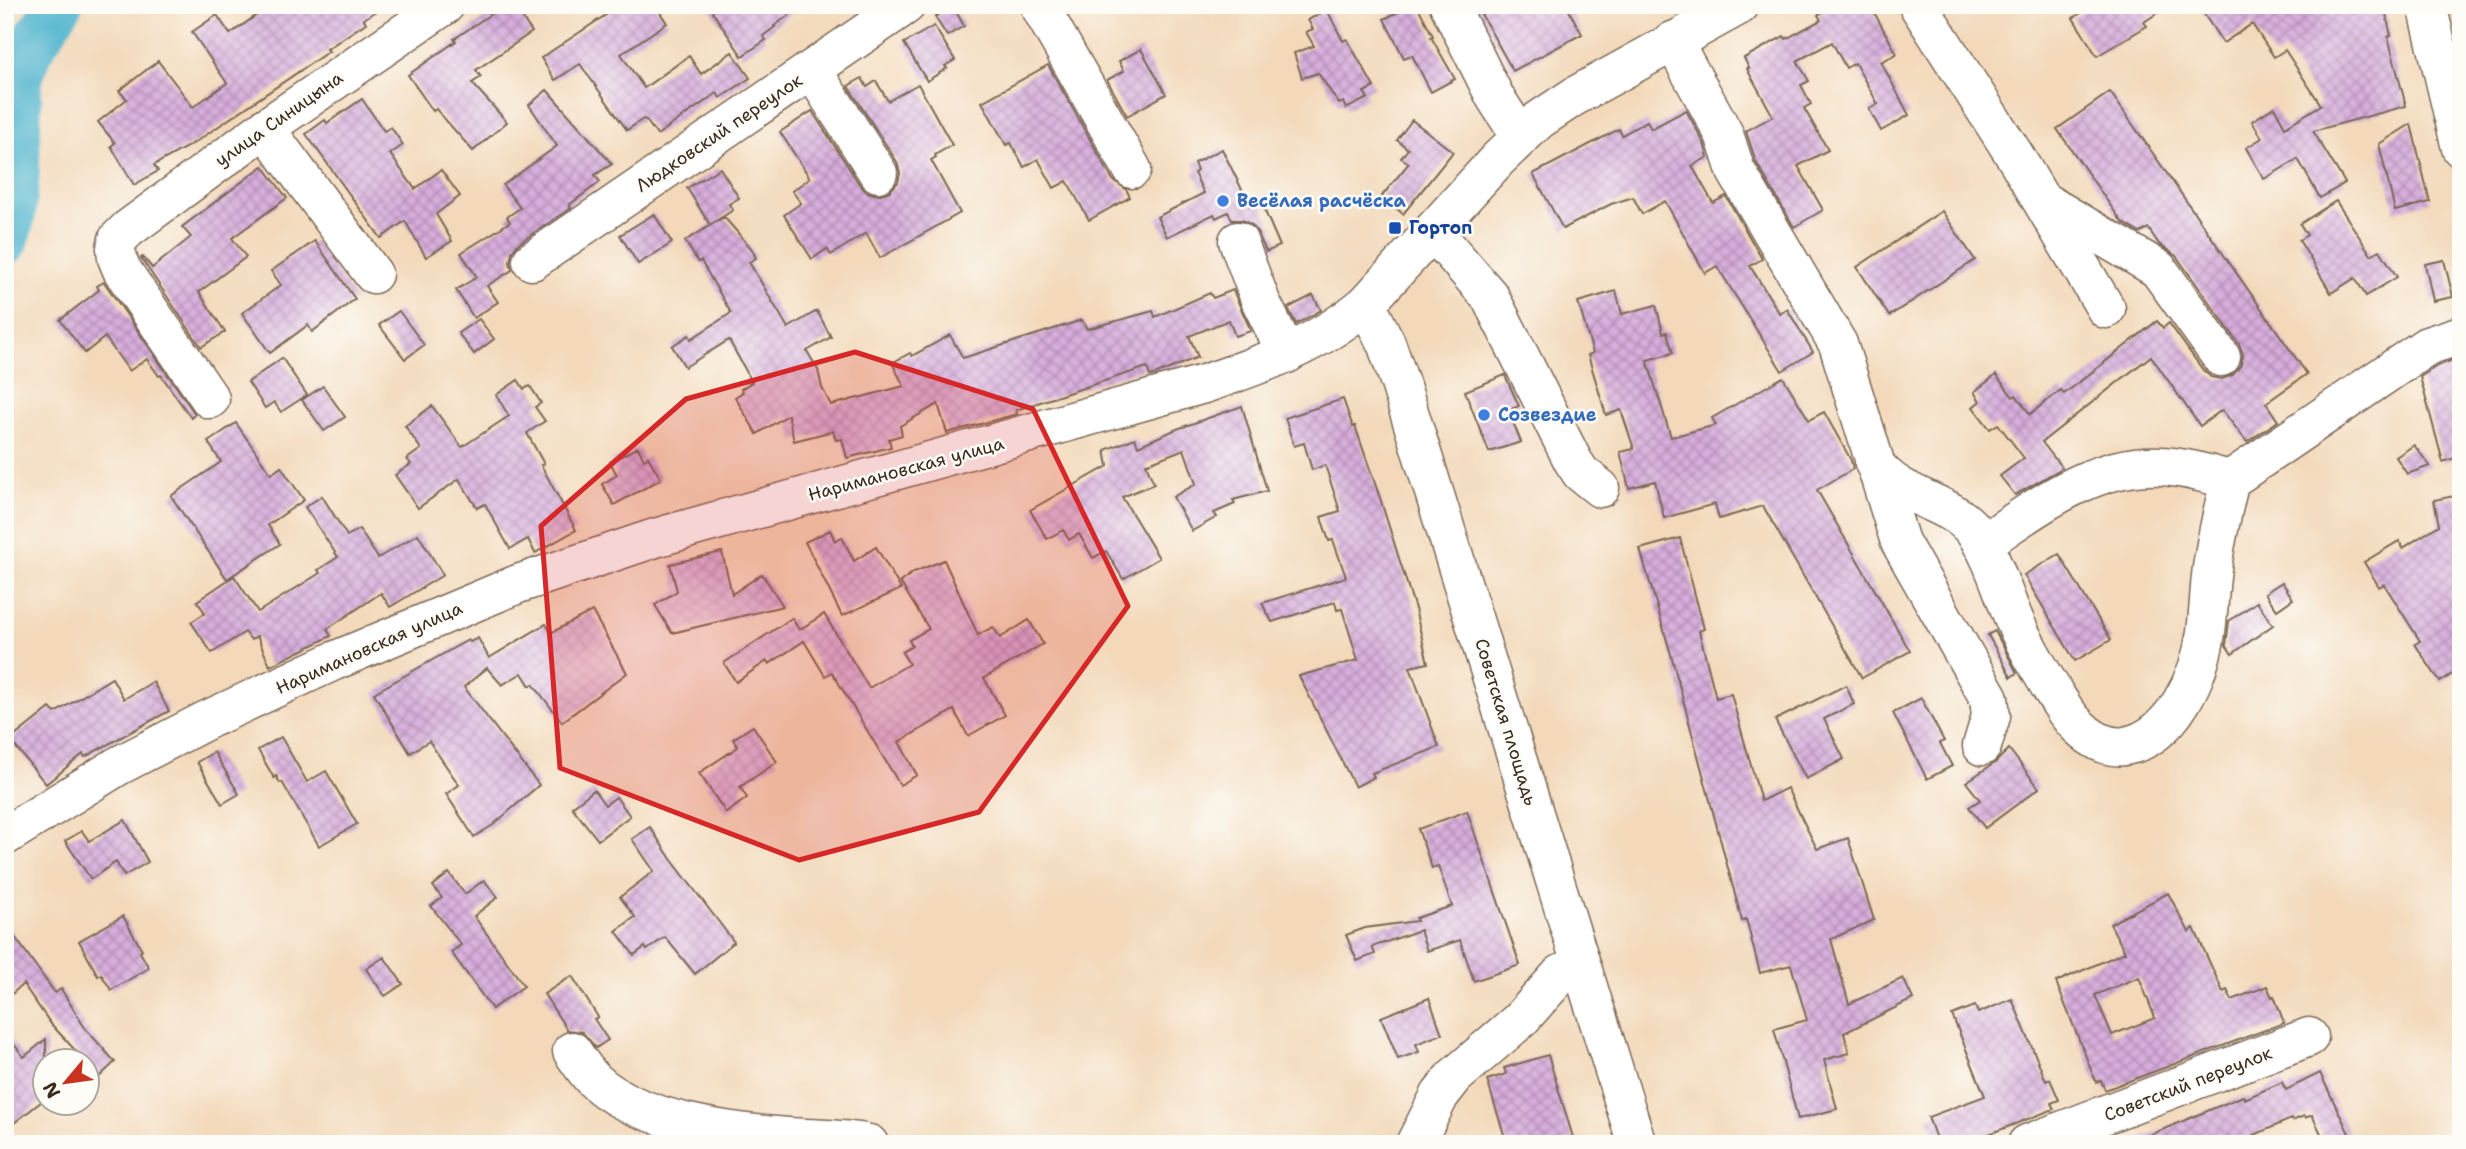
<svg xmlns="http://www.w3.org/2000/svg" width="2466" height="1149" viewBox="0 0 2466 1149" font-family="'Shantell Sans',sans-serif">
<defs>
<pattern id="building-cross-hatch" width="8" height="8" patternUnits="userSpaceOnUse" patternTransform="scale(1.75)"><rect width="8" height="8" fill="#d7addc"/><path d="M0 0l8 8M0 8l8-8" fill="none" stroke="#b08db2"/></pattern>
</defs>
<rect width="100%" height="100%" fill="#fdfcf7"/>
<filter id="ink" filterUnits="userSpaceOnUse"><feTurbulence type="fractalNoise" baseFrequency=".0143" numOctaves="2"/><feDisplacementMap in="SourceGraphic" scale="14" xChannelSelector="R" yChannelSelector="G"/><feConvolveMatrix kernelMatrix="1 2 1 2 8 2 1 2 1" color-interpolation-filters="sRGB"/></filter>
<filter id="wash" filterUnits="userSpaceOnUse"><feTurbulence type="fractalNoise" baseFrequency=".00686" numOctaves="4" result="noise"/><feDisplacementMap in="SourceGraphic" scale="28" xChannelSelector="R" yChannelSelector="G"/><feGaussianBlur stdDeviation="1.57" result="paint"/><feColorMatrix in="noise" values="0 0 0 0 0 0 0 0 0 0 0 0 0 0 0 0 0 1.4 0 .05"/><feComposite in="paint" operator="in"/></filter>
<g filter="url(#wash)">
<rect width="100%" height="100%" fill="#f3d9ba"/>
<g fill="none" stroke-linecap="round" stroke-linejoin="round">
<path stroke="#4eb3cd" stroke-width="47" d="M5,242l7,-26 4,-38 3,-102 11,-27 29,-44"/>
</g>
<g id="blocks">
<g fill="url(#building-cross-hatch)" fill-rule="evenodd">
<path d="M271,5h114l-21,14 2,4 -39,26 2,2 -135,92 -40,22 4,6 -24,14 -23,-39 4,-3 -17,-21 29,-23 -8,-8 39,-30 35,46 34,-24 -35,-51 25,-17 13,19z"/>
<path d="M504,5h9l19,27 -56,38 5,7 -9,6 35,39 -34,29 -37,-42 -3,2 -25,-36 48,-34 -2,-2z"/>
<path d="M621,5h34l12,18 -46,31 23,34 45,-32 12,18 31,-22 18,26 -30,20 -3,-5 -60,42 -11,-15 -3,-1 -16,11 -47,-66 -25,16 -14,-22z"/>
<path d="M708,5h95l-29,21 1,1 -12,9 3,4 -24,16z"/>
<path d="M1412,5h5l16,31 -2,1 24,42 -24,13 -19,-37 -8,3 -20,-39z"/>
<path d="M1476,5h90l16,29 -69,37z"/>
<path d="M1836,5h34l27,49 -16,8 28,53 -28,16 -12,-22 9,-5 -23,-41 -9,5 -14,-26 -35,19 12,20 -8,4 10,19 -7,4 24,42 -30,16 25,44 -29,17 -38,-65 -10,-31 27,-15 -26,-47 2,-1 -5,-10 40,-22 2,3 35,-19 -3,-5z"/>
<path d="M2094,5h76l-26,17 3,4 -50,30 -24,-38z"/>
<path d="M2198,5h186l7,31 -3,1 18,69 -93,25 32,52 -25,15 -22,-39 -34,20 -18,-31 16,-10 -10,-17 22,-14 11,20 36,-22 -36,-55 -11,7 -22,-33 -29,19z"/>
<path d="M953,6l11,20 -17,10 -12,-19z"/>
<path d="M1327,10l16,31 4,-2 27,48 -10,5 4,6 -22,11 -3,-7 -4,2 -21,-31 -16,5 -8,-25 20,-7 -8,-14 7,-3 -5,-9z"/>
<path d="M934,26l21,34 -10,6 2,2 -20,13 -23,-38z"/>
<path d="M1141,49l25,45 -39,22 -20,-36 17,-9 -5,-10z"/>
<path d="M1048,65l65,115 13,9 4,8 -41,23 -22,-39 -13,7 -16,-29 -14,8 -13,-24 -5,2 -24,-43z"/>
<path d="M862,78l5,9 9,-6 12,20 30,-17 34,61 -17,10 1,2 -5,3 29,53 -80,45 -14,-25 -35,22 -4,-6 -15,10 -28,-44 17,-12 -9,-12 18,-13 -30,-46 32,-21 48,74 7,7 11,3 12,-4 8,-9 2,-9 -3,-11 -49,-76z"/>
<path d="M547,90l65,74 -17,11 5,7 -31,23 2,3 -52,35 -7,9 -2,10 2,8 -25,16 11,16 -24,16 -18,-28 21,-13 -16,-24 49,-31 -3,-5 13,-9 -17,-23 54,-39 -28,-41z"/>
<path d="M2110,92l197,282 -41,29 12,18 -31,21 -25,-32 -22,16 -49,-70 -109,86 20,26 -47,27 -15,-19 24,-18 -26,-34 -8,5 -17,-22 7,-6 -6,-9 22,-17 17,22 3,-2 14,19 31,-24 3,4 93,-73 6,7 6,-5 34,47 8,7 11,2 11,-4 8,-10 2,-11 -4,-10 -63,-88 -17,-12 -11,-16 -8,5 -18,-11 -65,-93z"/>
<path d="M362,99l22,32 7,-4 12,18 -13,9 25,35 26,-19 19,26 -24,18 16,27 -26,16 -21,-36 -24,17 -75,-104 19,-14 2,3z"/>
<path d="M1686,110l18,33 4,14 -16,9 21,37 13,-7 36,63 -12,7 30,48 7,-5 26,43 -31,19 -65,-105 -12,7 -40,-72 -23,13 -9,-17 -22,7 -48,25 -30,-55 86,-45 3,6 25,-14 4,8z"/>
<path d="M1412,120l41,32 -50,62 -21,-18 27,-33 -8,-5 7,-9 -11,-9z"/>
<path d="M2411,124l19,78 -35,9 -16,-67z"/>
<path d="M1222,149l28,57 11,-4 19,44 -14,6 -8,-19 -6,-8 -10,-5h-10l-4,-8 -12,6 -2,-4 -47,23 -10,-20 47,-24 -10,-20 3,-2 -3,-8z"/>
<path d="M263,166l24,32 -55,40 14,19 -47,35 26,40 -24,15 -60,-89 2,-1 9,11 39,-31 -9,-10z"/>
<path d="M720,168l19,30 -10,6 4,6 -23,15 -23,-37z"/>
<path d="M2336,201l35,54 9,-5 17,27 -31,19 -11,-18 -24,15 -32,-53 8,-5 -7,-11z"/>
<path d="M1942,211l33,49 -86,56 -32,-49z"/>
<path d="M654,214l18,29 -34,21 -18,-29z"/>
<path d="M724,217l28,32 4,9 -7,4 39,66 29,-17 14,26 -24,14 11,19 4,18 9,17 73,-19 -12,-23 18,-10 2,3 38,-21 13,23 119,-38 5,9 66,-18 2,6 55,-24 3,5 20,-8 18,41 -16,5 -6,-16 -40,16 9,21 -41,17 -7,2 -3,-9 -131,43 1,4 -70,19 -9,-29 -38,22 2,9 -13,4 2,8 -44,11 -5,-19 -6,1 -3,-9 -39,10 -6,-26 -31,19 -22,-37 8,-5 -2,-3 11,-7 -23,-42 -44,27 -13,-21 17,-11 2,4 40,-26 -30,-52 -3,1 -13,-21z"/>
<path d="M315,241l40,58 -43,33 -4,-7 -38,28 -28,-40 39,-28 -10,-14z"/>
<path d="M2444,260l9,37 -20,4 -8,-37z"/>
<path d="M104,282l91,132 -4,4 -30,-43 -2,1 -12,-17 -18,12 -24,-34 -20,16 -25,-33 39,-30 -2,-4z"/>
<path d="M1616,291l6,23 34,-9 7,28 4,-1 6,21 -26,7 24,77 45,-12 -4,-7 71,-41 26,43 15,-8 27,48 2,9 -36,21 93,161 -48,27 -99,-172 -44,13 -4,-15 -51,14 -9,-37 -26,7 -9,-36 14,-3 -13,-39 -15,5 -18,-60 5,-2 -15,-51z"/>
<path d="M1313,295l8,15 -25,14 -8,-16z"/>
<path d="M399,311l25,34 -19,14 -26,-34z"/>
<path d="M479,319l15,20 -20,15 -16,-21z"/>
<path d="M282,358l25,37 -26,17 -7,-10 -9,6 -17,-26z"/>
<path d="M2453,360l8,29v67l-18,6 -23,-85 17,-11z"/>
<path d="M1505,375l14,31 -11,4 13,32 -32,10 -24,-61z"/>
<path d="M518,380l6,9 6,-3 11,17 -6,4 10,14 -18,12 17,31 -3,1 35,65 -41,23 -7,-14 -18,10 -25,-45 -8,4 -18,-29 -41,29 -23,-33 16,-11 -4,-5 14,-10 -16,-23 27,-20 30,41 47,-31 -13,-21z"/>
<path d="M323,386l22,31 -21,14 -22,-31z"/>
<path d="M1343,399l10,28 2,-1 25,72 35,111 13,54 -18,4 29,80 -67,26 2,4 -19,10 -56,-111 59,-16 -16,-51 -5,1 -2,-8 -63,20 -10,-19 84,-26 -13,-37 -4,1 -8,-24 19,-6 -15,-46 -13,5 -8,-27 -10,3 -9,-28z"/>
<path d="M1242,406l25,85 -34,9 2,4 -21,9 3,4 -25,14 -19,-34 23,-13 -12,-35 -38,15 8,20 -32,13 37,61 -36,21 -17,-28 -13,7 -14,-24 -10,6 -6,-10 -16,9 -17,-29 78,-44 -3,-16 30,-12 3,8 39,-17z"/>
<path d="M236,423l35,51 10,-7 23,33 -36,25 12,19 -53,35 -56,-83 50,-34 -13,-20z"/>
<path d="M2414,445l16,21 -23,8 -11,-17z"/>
<path d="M638,447l6,13 4,-3 13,22 -47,26 -12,-21 15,-9 -7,-13z"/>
<path d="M322,496l25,40 12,-7 19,29 40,-24 25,41 -53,32 -9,-14 -54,36 4,7 -61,30 -13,-30 -6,4 -6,-8 -33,21 -21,-31 14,-9 -8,-12 37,-25 24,36 62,-39 -2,-3 20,-13 -33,-50z"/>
<path d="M2454,496l7,9v163l-21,14 -25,-38 5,-3 -36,-57 -5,3 -15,-25 35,-21 4,7 36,-23 -5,-25z"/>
<path d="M830,530l5,11 7,-4 12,24 22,-14 25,42 -59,27 -37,-74z"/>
<path d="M1680,538l24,91 -5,2 17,67 15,-4 30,107 26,-13 30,61 31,-11 26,82 -43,19 18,65 54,-26 10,21 -69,34 5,20 -25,7 13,49 -39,10 -24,-90 33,-9 -16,-55 -31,8 -14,-54 -4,2 -70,-263 -32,-109z"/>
<path d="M722,552l10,42 30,-20 21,32 -111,27 -17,-28 22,-14 -7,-27z"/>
<path d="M2059,554l52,86 -36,21 -51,-86z"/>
<path d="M944,560l34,75 15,-8 7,11 29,-18 14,24 -59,34 21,37 -37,21 -14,-26 -55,32 18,33 -17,10 -68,-113 -7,4 -21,-35 -35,23 -2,-3 -31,21 -12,-19 68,-45 7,12 25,-16 45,74 40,-24 -7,-12 10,-6 -3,-6 20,-11 -29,-47 14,-10z"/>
<path d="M2282,582l11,17 -16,11 -12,-17z"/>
<path d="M2257,602l16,23 -41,29 -6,-9 3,-24z"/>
<path d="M592,611l35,62 -65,49 -29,-38 -3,2 -8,-13 -20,12 -15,-17 -23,19 75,98 -46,40 -19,12 -28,-43 13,-9 -30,-44 -19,12 -36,-60 94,-53 2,2 8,-4 11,20 57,-34 5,9z"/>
<path d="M1995,631l22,42 -6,4 -23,-42z"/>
<path d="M112,678l12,21 29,-17 16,29 -84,46 -2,-3 -37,30 -36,-44 40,-32 5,5z"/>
<path d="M1846,685l8,19 -30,15 20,40 -38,20 -31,-59z"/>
<path d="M1921,698l23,43 -4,2 12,23 -25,13 -34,-66z"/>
<path d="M753,726l24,36 -37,25 7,11 -21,15 -27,-40 39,-26 -5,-8z"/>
<path d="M281,737l26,45 19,-11 31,53 -38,22 -37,-64 -2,1 -4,-7 -2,2 -16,-28z"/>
<path d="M2009,749l30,39 -54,40 -16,-21 11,-7 -14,-18 30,-20z"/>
<path d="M214,752l25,42 -17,10 -25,-42z"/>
<path d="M594,790l11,15 11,-8 14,19 -32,24 -26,-33z"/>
<path d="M1467,811l53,154 -46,16 -14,-41 -33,11 -7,-21 -48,17 3,7 -18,7 -11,-26 19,-7 52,-7 -1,-3 36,-12 -14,-40 -6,2 -14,-39z"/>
<path d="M125,820l23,42 -24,14 -8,-14 -25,17 -26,-38 17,-10 7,10z"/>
<path d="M650,827l21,32 63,83 -39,32 -30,-37 -18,13 -2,-3 -11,8 -18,-24 19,-14 -15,-20 34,-26 -22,-32z"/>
<path d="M449,873l16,21 19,-14 14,17 -24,19 50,70 -32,23 -41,-57 10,-7 -30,-39 11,-8 -9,-12z"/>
<path d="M2168,893l21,39 5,-4 29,64 4,-2 5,10 35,-14 5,11 2,-1 10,27 -179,67 -4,-10 -5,2 -40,-100 69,-30 -15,-28zM2139,977l16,41 -43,17 -17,-40z"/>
<path d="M123,916l19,34 -2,2 9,16 -38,22 -10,-16 -3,2 -19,-35z"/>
<path d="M5,923l50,70 6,-4 24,39 30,34 -16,15 -11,-16h-3l-34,-37 -28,-40 -18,16z"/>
<path d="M384,957l19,27 -18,12 -19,-27z"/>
<path d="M572,976l26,41 -4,2 14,21 -12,8 -14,-16 -15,-2 -23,-36z"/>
<path d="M1429,998l13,36 -26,10 3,8 -21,7 -17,-42z"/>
<path d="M2012,999l34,82 4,-2 9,21 -8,3 3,6 -91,35h-25l-10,-27 57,-21 -33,-81 23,-9 3,7z"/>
<path d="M5,1033l19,24 22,-18v59l-41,32z"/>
<path d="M1548,1055l27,89h-68l-20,-64 19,-6 -2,-6z"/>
<path d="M2320,1073l34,71h-28l-14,-29 -7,3 -1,-2 -12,5 -1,-2 -39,17 3,8h-127l115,-48 2,3 37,-17 4,8z"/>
</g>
</g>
</g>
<g filter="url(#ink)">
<use href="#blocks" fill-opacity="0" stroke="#7b6755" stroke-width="2"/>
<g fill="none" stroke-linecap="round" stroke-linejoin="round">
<defs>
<g id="minor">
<path d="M1039,5l93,164"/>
<path d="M1449,5l46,92 25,39"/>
<path d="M1918,5l97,151 91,153"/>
<path d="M2427,5l34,143"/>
<path d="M1673,41l51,93 12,37 102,173 62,198 89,156 2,18 -9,30"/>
<path d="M812,70l66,103"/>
<path d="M265,128l108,146"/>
<path d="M2043,201l115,68 63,88"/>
<path d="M1433,231l57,66 83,164 8,12 19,15"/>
<path d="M1238,241l23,61 26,52"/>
<path d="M532,261l374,-256"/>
<path d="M1366,304l20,39 15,43 236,758"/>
<path d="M210,399l-88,-129 -5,-12 -1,-10 2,-9 10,-10 137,-101 180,-123"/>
<path d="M1874,463c27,37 75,37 99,67 18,22 29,61 40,87 12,29 29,57 46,84 13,22 37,49 66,45 48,-8 75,-71 81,-114 3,-21 3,-43 6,-64 4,-29 11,-59 18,-88l197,-134 34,-11"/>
<path d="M1982,544c54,-36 110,-81 179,-78 24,1 46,8 69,14"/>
<path d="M572,1051c7,10 14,22 23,30 43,40 136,52 193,56 27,2 55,1 81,7"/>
<path d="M1415,1144l25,-49 15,-19 65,-56 41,-46 20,-8"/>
<path d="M2027,1144l282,-107"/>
</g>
<path id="major" d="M5,836l113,-70 89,-46 127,-59 184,-77 137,-46 549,-154c59,-20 114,-39 162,-80l132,-145 41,-39 36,-24 165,-91"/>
</defs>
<use href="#minor" stroke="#7b6755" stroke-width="41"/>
<use href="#major" stroke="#7b6755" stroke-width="41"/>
<use href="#minor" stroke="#fff" stroke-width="38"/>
<use href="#major" stroke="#fff" stroke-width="38"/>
</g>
</g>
<path fill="#d62828" fill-opacity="0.2" stroke="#d62828" stroke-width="5" stroke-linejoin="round" d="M855,352l178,57 95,197 -149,206 -180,48 -239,-92 -19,-242 145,-127z"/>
<g fill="#3f7fe0" stroke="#fdfcf7" stroke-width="2.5">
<circle cx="1223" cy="201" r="7"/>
<circle cx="1484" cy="415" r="7"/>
</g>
<rect fill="#1a4fb4" stroke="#fdfcf7" stroke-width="2.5" x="1388" y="221" width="14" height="14" rx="3.5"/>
<g text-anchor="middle" stroke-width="5" stroke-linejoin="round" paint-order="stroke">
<g font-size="18" fill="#3b2a1e" stroke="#fdfcf7">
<text transform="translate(279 119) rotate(-35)" y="6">улица Синицына</text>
<text transform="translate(719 133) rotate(-34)" y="6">Людковский переулок</text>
<text transform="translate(906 469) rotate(-15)" y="6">Наримановская улица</text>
<text transform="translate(369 648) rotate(-24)" y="6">Наримановская улица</text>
<text transform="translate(1506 722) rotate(73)" y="6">Советская площадь</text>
<text transform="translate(2188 1084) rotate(-21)" y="6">Советский переулок</text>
</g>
<g font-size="18" font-weight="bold" fill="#366cbe" stroke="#fdfcf7" text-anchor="start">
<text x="1237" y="207">Весёлая расчёска</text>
<text x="1498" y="421">Созвездие</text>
</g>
<g font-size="18" font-weight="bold" fill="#164399" stroke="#fdfcf7" text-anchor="start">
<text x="1409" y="234">Гортоп</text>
</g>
</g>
<rect width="2466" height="1149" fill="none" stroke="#fdfcf7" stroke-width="28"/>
<g transform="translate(66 1082) rotate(241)"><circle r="33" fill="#fdfcf7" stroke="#afa8a0" stroke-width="2"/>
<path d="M0-5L12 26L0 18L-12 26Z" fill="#c8321e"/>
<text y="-10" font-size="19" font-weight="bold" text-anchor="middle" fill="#3b2a1e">N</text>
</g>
</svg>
